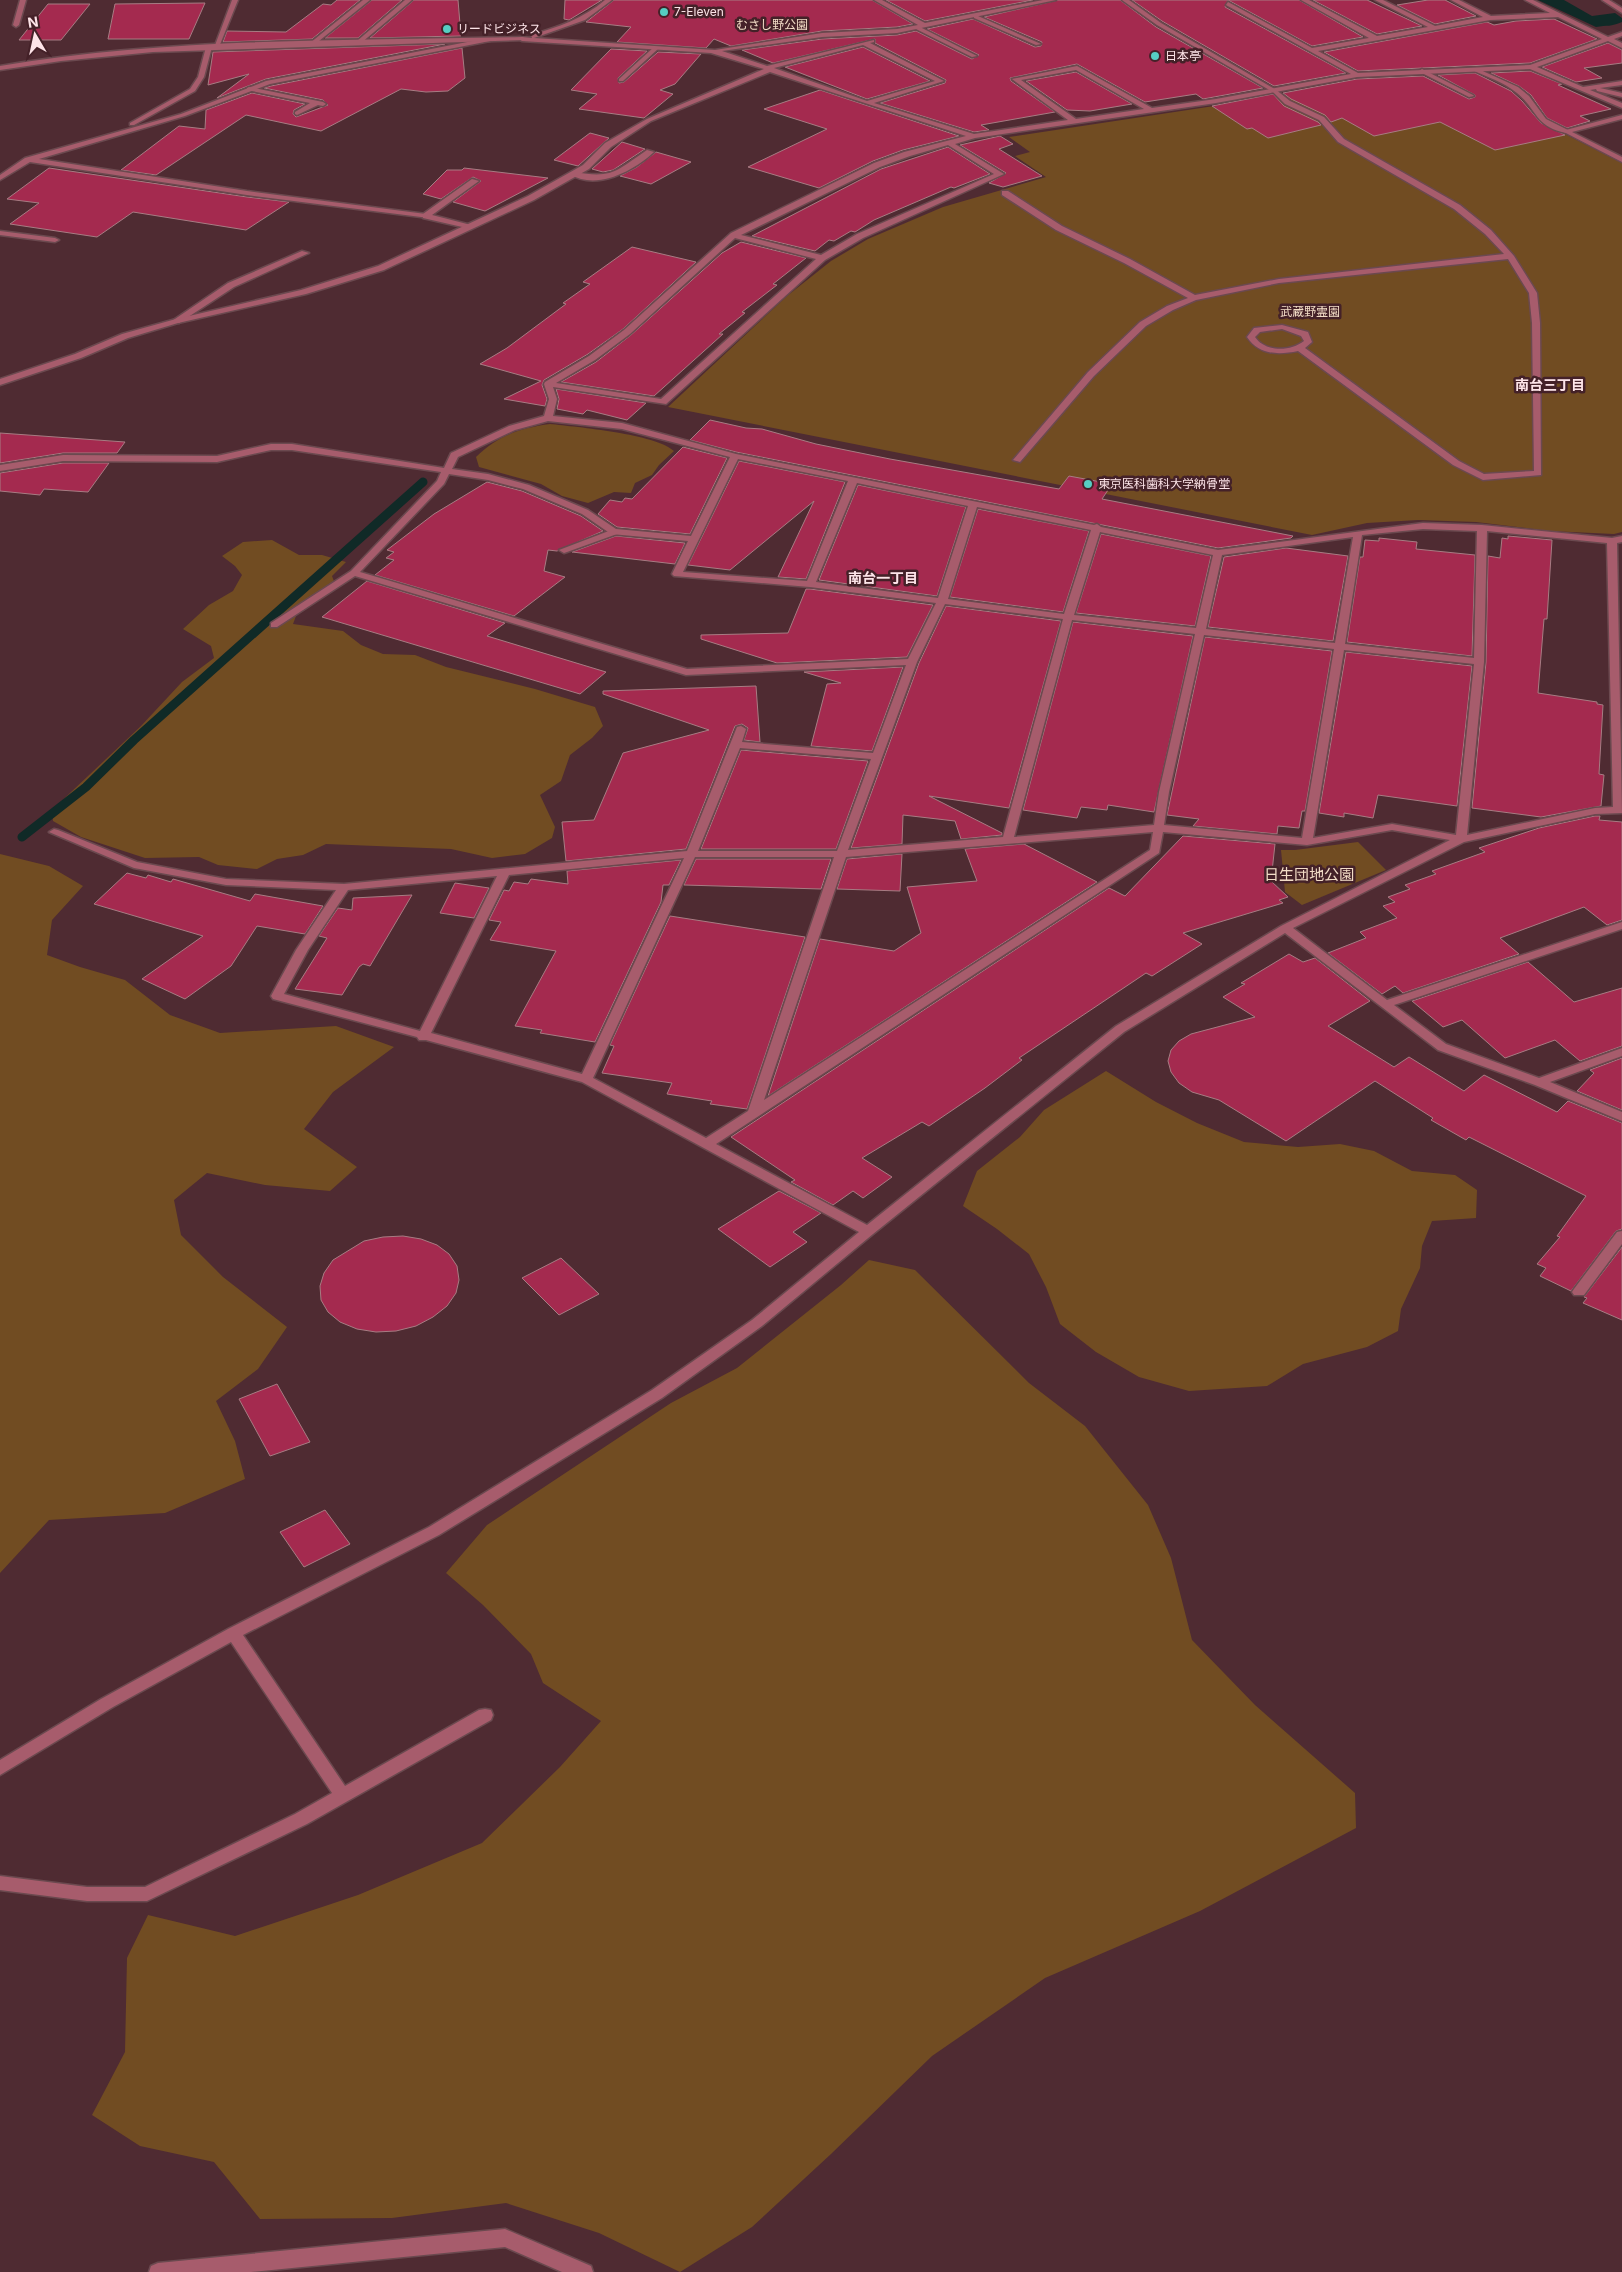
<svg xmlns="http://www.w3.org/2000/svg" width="1622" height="2272" viewBox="0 0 1622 2272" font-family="Inter,'Noto Sans JP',sans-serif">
<rect width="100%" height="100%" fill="#4f2b32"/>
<g fill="#714c22">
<path d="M1386,80l179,54 57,29v369l-8,2 -64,-3 -74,-9 -58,-2 -51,3 -55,12 -644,-128 119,-111 44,-35 37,-22 75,-32 103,-30 -31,-21 15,-4 -21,-15z"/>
<path d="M550,424c27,3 106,10 124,27l-15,14 -7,10 -17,8 -4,10 -17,-1 -26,11 -26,-7 -21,-12 -62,-17 -3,-10c21,-21 44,-29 74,-33z"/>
<path d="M272,540l27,15h23l24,7 -14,14 3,8 -39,32 -3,8 50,7 18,14 22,9 32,1 31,12 89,22 60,18 8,19 -11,12 -22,17 -9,26 -21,14 15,32 -3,11 -27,16 -33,4 -41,-9 -125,-5 -23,11 -26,4 -20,10 -39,-4 -19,-8 -54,1 -64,-21 -28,-16 -1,-11 89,-84 41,-44 32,-24 -3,-12 -28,-17 26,-24 24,-14 9,-16 -7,-9 -13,-10 21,-14z"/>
<path d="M1358,842l28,28 -84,35 -17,-13 -4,-42h14z"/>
<path d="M0,854l49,12 34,20 -31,34 -5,35 33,12 45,13 45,35 50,18 116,-7 58,21 -61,45 -29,37 53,38 -27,24 -65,-6 -58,-12 -33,27 7,35 42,42 64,50 -29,42 -42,32 19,40 10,38 -80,34 -116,7 -49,53z"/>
<path d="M1106,1071l50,31 41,21 47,19 54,5 42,-3 34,7 38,20 43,4 22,15 -1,28 -44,3 -10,25 -2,22 -19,41 -3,22 -31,16 -64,17 -36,22 -78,5 -50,-14 -43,-25 -36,-28 -14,-37 -17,-33 -32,-25 -34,-23 14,-35 43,-34 24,-27z"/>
<path d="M869,1260l46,10 114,113 56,43 63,79 23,53 21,82 63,65 100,88 1,35 -156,83 -155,67 -113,78 -101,98 -79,73 -72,45 -81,-39 -93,-30 -114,15 -132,1 -46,-57 -74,-16 -48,-31 33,-63 2,-94 21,-43 87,21 123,-41 124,-52 78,-76 41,-46 -58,-38 -12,-29 -48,-49 -37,-32 41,-48 184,-122 66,-35 104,-83z"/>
</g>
<path fill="#102a27" d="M1538,0h26l28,16 23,-3 7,5v4c-11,5 -15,3 -26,5z"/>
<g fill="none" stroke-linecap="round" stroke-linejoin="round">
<path stroke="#102a27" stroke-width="9" d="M22,837l64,-50 48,-47 289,-258"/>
</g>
<g fill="#a42a4f" stroke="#a77c83">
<path d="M337,0h23l-48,39 -89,3 4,-11 59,1 37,-28 8,1z"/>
<path d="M372,0h30l-44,38h-33z"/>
<path d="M414,0h44l3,36 -91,2z"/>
<path d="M565,0h37l-33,20 -5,-1z"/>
<path d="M614,0h258l41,24 -16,3 -75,4 -91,15 -17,-7 -8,9 -89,-6 14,-15 -45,-5z"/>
<path d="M886,0h147l-108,21z"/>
<path d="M1058,0h62l36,27 107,61 -60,11 -7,-5 -51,8 -68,-38 -67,14 1,3 44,31 -74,13 8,5 -15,2 -94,-29 65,-20 1,-3 -71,-37v-4l-102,24 -31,-13 80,-11 75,-4 19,-4 56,28 7,-4 -52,-26 46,-10 62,28 6,-1 1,-4 -58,-25z"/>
<path d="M1132,0h167l64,37 -51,9 -84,-46 -3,7 121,66 -72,13 -112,-65z"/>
<path d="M1313,0h54l55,26 -45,8z"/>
<path d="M1428,0h17l31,16 -41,8 -38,-19z"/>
<path d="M205,3l-16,36h-81l7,-35z"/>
<path d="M48,4h42l-29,36h-42z"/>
<path d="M1554,19l43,20 -67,24 -172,8 -34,-19 163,-30 7,3 22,-4z"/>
<path d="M1608,43l14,7v13l-38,5 18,10 -26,4 -34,-15z"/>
<path d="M445,44l-179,35 -49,19 32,-24 -41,11 5,-33z"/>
<path d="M863,47l67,34 -63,18 -82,-32z"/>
<path d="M462,48l3,30 -17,13 -22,1 -25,-3 -80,42 -75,-16 -90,60 -35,-5 58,-44 26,3 1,-19 46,-17 53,11 -11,6 -1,4 3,3 32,-12 -5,-5 -59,-12 7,-2z"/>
<path d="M611,49l36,2 -29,27 1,5 5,-1 34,-30 43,2 -26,30 -15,6 13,4 -29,24 -65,-9 18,-15 -26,-4z"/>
<path d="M1530,71l32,13 -4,1 53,24 -31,7 10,5 -23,7 -20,-10 -16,-23 -12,-9 -28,-13z"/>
<path d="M1076,72l56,32 -42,7 -23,-1 -41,-29z"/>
<path d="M1475,73l36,18 11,10 19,22 24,12 -70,15 -55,-28 -66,14 -32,-18 -11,4 -6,-7 -34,-16 -8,-6 74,-14 66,-3 46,23 6,-2v-2l-37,-20z"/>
<path d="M820,90l139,46 -56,14 -30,11 -54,27 -71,-21 79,-38 -63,-20z"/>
<path d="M1273,94l11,12 34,16 3,3 -53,13 -16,-10 -5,1 -35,-23z"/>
<path d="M590,133l19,5 -31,28 -24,-6z"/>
<path d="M1000,136l13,8 -14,5 43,27 -39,11 -14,-4 17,-10 -46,-28z"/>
<path d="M622,142l23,7 -32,21 -10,2 -11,-3z"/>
<path d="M948,147l42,27 -36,14 -3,-1 -77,33 -19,12 -4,-1 -17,10 -5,-1 -14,11 -63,-15 129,-67z"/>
<path d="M656,152l35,10 -40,22 -31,-8 17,-9z"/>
<path d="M49,168l198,29 42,5 -43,28 -113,-18 -36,25 -87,-13 29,-21 -32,-4z"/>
<path d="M464,168l84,10 -63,33 -32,-9 28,-21 -8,-4 -32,22 -18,-5 24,-24h15z"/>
<path d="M741,242l65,16 -33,26 4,1 -35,27 3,1 -26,21h4l-69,62 -93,-14 35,-20 35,-27 91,-82z"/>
<path d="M632,247l64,15 -73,67 -35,25 -44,26 -2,5 5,14 -2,7 -41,-7 37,-18 -61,-17 27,-16 59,-44 -3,-1 27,-19 -7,-2z"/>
<path d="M556,389l90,14 -19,17 -40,-10 -4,4 -26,-5 2,-10z"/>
<path d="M710,420l36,8 16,1 54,15 74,15 169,30 10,-13 43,8 -10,15 191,37 -2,2 -73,10 -482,-96 -46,-12z"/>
<path d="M0,433l125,9 -8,11h-54l-63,10z"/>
<path d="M683,447l44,11 -37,76 -73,-7 -19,-13 12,-14 12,2 3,-4 7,1z"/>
<path d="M739,461l106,21 -39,97 -28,-2 36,-76 -84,69 -42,-5z"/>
<path d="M63,463h46l-21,29 -44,-3 -4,6 -40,-4v-18z"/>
<path d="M487,482l35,9 59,25 22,15 -46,20 -9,-1 -4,21 21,6 -51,39 -139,-41 19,-15 -8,-2 8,-6 -7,-2 47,-36z"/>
<path d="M858,485l108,22 -29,89 -118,-16z"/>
<path d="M978,509l111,22 -26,81 -113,-15z"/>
<path d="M1101,534l110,22 -16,70 -119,-13z"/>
<path d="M616,536l69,7 -10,21 -103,-12z"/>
<path d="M1508,536l44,4 -5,79h-3l-6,74 59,9v2l6,1 -4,69 5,1 -3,31 -60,11 -69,-9 14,-146 2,-106 12,2 2,-20 6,1z"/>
<path d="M1379,538l38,4 -1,7 59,6 -3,101 -125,-14 13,-85h3l2,-17 14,1z"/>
<path d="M1286,548l62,8 -15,85 -125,-14 16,-70z"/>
<path d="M367,581l138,42 -18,13 119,36 -26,22 -258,-77z"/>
<path d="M806,589h4l123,16 -26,52 -130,6 -76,-24v-4l87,-2z"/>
<path d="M946,606l115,15 -52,187 -80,-12 73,37v2l-41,4 -6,-18 -52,-6 -1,29 -51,4 68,-185z"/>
<path d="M1073,622l120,14 -39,176 -46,-7 -1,5 -26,-3 -4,11 -54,-8z"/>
<path d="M1205,637l127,14 -27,160h-3l-3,17 -21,-2 -1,8 -84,-8 6,-7 -32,-4z"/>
<path d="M1346,652l126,14 -15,140 -79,-11 -5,23 -29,-5v4l-25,-4z"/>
<path d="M903,667l-31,84 -61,-5 16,-62 14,-1 -37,-11z"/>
<path d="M756,686l4,56 -16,-2 4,-12 -6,-4 -7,2 -49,123 -120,12 -4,-39 32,-2 29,-67 86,-23 -106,-36v-3z"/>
<path d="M741,750l127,11 -32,88h-135z"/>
<path d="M1595,816h5l-1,4 23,2v98l-15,5 -23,-18 -84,31 19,16 -116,39 -8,-7 -13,8 -54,-41 38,-15 -6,-6 37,-14 -14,-12 12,-4 -7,-5 22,-8 -5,-4 31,-11 -4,-3 53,-19 -6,-4 60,-20z"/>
<path d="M1183,836l92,8 -4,37 17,16 -9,3 4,3 -100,30 19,11 -50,32 -6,-3 -127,85 3,2 -37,28 -56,38 -7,-4 -60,36 30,19 -29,21 -10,-7 -20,14 -42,-23 4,-2 -64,-43 378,-249 16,8z"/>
<path d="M1024,844l73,38 -329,214 52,-157 74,12 27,-18 -14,-46 70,-6 -12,-32z"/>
<path d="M902,854l-2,37 -63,-2 10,-30z"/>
<path d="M696,859h135l-10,30 -137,-4z"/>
<path d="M681,860l-12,25h-6l-2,17 -66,140 -55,-9 2,-3 -27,-4 41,-75 -66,-11 11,-18 -12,-2 15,-30 5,1 5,-9 14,2 3,-5 37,5 -1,-13z"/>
<path d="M127,873l19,5 2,-3 23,7 2,-3 77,22 5,-7 68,12 -18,28 -48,-8 -26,40 -46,33 -43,-20 61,-43 -109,-32z"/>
<path d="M455,883l34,5 -15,30 -34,-5z"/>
<path d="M412,895l-42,71 -7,-2 -4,3 -17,28 -47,-6 32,-51 -8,-2 19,-28 14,2 1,-12z"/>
<path d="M670,916l135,21 -58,172 -37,-5 2,-3 -45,-7 5,-11 -70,-10 12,-27 -4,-1z"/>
<path d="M1289,954l14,8 12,-4 55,43 -42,25 66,41 15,-10 55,34 20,-16 73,37 11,-11 54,22v106l-6,2 -45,60 -31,-15 6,-8 -9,-4 23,-27 -3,-1 29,-40 -117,-59 -3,3 -35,-20 2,-2 -58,-37 -89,60 -67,-41 -27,-8 -13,-9 -8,-11 -3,-11 3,-11 8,-9 12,-7 64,-17 -32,-20 22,-13 -4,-1z"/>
<path d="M1528,962l46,40 48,-14v58l-42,15 -25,-21 -50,18 -43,-38 -19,7 -31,-26z"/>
<path d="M1622,1058v52l-45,-19 17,-18 -4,-3z"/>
<path d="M779,1191l42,22 -28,19 14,10 -37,25 -52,-38z"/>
<path d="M403,1236l18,3 16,6 12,9 8,12 2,14 -3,13 -9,13 -14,11 -17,9 -20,5 -20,1 -19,-3 -17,-7 -12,-10 -7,-12 -1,-14 4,-13 9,-13 31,-19 19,-4z"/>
<path d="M1622,1247v73l-39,-17 4,-5 -3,-1z"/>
<path d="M561,1258l38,36 -40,21 -37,-37z"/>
<path d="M277,1384l33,58 -40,14 -31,-57z"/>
<path d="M325,1510l25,34 -46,23 -24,-35z"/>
</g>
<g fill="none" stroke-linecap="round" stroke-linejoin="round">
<defs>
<g id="service">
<path d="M20,0h6l-7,25 -3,2 -3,-2z"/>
<path d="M363,0h7l-56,45h-4v-2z"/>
<path d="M974,16h4l63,28 -5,1 -62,-27z"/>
<path d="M916,27h4l57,29 -5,1 -56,-28z"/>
<path d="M654,47l5,1 -36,33h-4v-2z"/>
<path d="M1472,68h4l42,19 11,9 17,23 24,12 -4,2c-32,-7 -28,-23 -49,-40 -13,-11 -30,-16 -45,-23z"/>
<path d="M1422,69l51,26 1,1 -5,1 -49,-25 -1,-1z"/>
<path d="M249,87l74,15 3,2 -3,2 -5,-1 -21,10 -2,-1v-2l15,-9 -63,-13v-2z"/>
<path d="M1275,89l15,12 34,16 20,22 116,66 31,25 23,26 23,37 3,30 1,152 -58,5 -30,-15 -155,-114c-20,4 -39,4 -51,-14l7,-9 28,-3 26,7 4,10 -7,6 154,113 25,13 50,-3 -2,-148 -3,-30 -21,-34 -229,24 -83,17 -23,10 -27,16 -52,50 -74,86 -7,-2 75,-88 52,-50 27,-16 21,-8 -64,-35 -68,-33 -54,-35v-4h6l54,35 68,33 65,36 84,-16 225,-25 -19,-20 -31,-25 -116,-67 -19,-22 -34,-16 -13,-13zM1282,329l19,7 3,5c-14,11 -39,11 -49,-4l5,-5z"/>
<path d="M647,150l7,2c-20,19 -58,39 -84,22l4,-2c39,7 42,-1 73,-22z"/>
<path d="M472,179l7,2 -47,34 39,10v4l-48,-11v-4z"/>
<path d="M0,231l55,7 4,2 -4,2 -55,-7z"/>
<path d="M302,251l7,2 -75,34 -55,36 -7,-2 56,-38z"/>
<path d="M614,529l5,3 -2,2 -50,18 -3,1 -5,-3z"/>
</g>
<g id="minor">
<path d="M232,0h6l-19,47 -5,1z"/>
<path d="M405,0h7l-51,43h-4v-2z"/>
<path d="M605,0h7l-27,20 -51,18 181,12 107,-17 75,-4 21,-4 -44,-25h8l43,23 118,-23h13l-159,33 -75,4 -100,14 45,15 107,-26v2l-4,1 74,38 -70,22 100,31 94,-14 -56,-41 65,-13 75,42 64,-9 135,-25 -125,-69 2,-3 84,46 57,-10 -68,-38h8l68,36 51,-9 -53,-27h8l52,26 48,-9 -32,-17h8l32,16 59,-3 -25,-13h8l75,37 14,-5v4l-8,3 8,4v5l-14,-7 -71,26 46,20 39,-6v4l-22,3 22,5v4l-25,-6 -1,-2 -6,1 32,13v5l-92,-39 -173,8 -141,26 -241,35 -20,6 49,30 -141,64 -38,22 -159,144 -113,-17 4,12 -4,17 69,7 114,31 358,71 3,-1 4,3 117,23 205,-27 59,2 130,13 10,-2v6l-5,1 5,270 -27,1 -131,28 -171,86 94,72 235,-78v7l-228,76 52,39 93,34 83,-30v8l-72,26 72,30v9l-87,-36 -97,-35 -153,-117 -161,99 -251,202 -111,92 -100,72 -223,137 -196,100 102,151 134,-76 6,-1 6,1 2,5 -2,5 -184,104 -160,77h-60l-87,-11v-14l87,11h58l150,-73 37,-21 -101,-151 -118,65 -113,68v-15l101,-61 127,-70 201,-102 223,-137 100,-70 107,-88 -277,-150 -156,-42h-7l-2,-3 -144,-38 -2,-3 25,-46 40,-60 -110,-5 -92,-17 -85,-36 5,-3 4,1 79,32 89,17 118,5 343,-33 50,-124 4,-1 5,3 -4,13 131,11 33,-88 -220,10 -331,-99 -78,51h-6v-4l80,-52 86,-90 4,-9 -149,-22h-21l-54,12 -154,-1 -63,10v-6l63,-10 154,1 54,-12h21l152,24 7,-15 58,-27 35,-10 5,-17 -5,-15 1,-2 44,-26 35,-26 107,-97 143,-70 30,-11 62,-16 -196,-64 -119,49 -40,26 -22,22 -55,31 -150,70 -78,24 -128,29 -50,15 -47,20 -81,27v-6l75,-25 47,-20 54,-15 125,-29 77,-24 150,-70 55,-31 22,-22 42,-24 117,-50 -53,-16 -189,-12 -3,-2 3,-2 10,1 -1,-3c27,-8 52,-16 74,-35zM1558,17l44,22 -72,26 -172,8 -40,-22 172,-31zM863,45l72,36 -68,20 -93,-33zM1076,70l68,39 -68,10 -55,-39zM948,145l46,29 -137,60 -36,21 -80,-20 139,-68 30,-11zM735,238l81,21 -155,140 -105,-16 39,-23 35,-26zM548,421l74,8 108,28 -39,79 -75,-7 -28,-19 -59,-25 -41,-11 -36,-5 6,-12 57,-27zM738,459l110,22 -41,100 -124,-9zM449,474l39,6 35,9 59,25 29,20 77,7 -16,33 2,2 136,11 126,16 -28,56 -221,10 -327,-97 84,-88zM857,483l111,23 -30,92 -122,-16zM977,507l114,23 -27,84 -116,-15zM1423,529l54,2 -3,127 -129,-14 17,-109zM1487,531l120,12 6,264 -18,1 -128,27 17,-173zM1100,532l113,23 -17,73 -122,-13zM1353,537l-18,106 -129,-14 16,-74zM945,604l118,15 -60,218 -155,13 69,-188zM1072,620l123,14 -36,158 -5,33 -140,12zM1204,635l130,14 -32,189 -138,-13 5,-33zM1344,650l130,14 -18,171 -64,-11 -79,14zM740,748l131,11 -34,92h-139zM1392,830l58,10 -169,86 -165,100 -249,199 -151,-81 443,-291 4,-21 144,13zM1153,832l-3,18 -386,250 82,-243zM695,857h139l-86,254 -42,27 -113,-60zM684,858l-102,216 -151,-41 78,-158zM497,876l-77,155 -136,-37 24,-44 40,-60z"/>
<path d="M1602,0h7l13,8v5z"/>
<path d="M488,38l3,2 -1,1 -220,43 -85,32 -146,43 208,32 179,23 4,2 -1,2 -182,-23 -217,-33 -30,18v-5l25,-17 156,-44 85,-33z"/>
<path d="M209,45l3,2 -8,30 -9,14 -61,34h-4v-2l60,-34 8,-12 8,-30z"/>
<path d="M1622,115v4l-50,13 50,25v5l-60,-31z"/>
<path d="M1622,1231v13l-38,51h-10l-2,-3 2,-3 43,-57z"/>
<path d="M505,2229l86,37 2,6h-31l-57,-25 -254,25h-102l2,-6 7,-3z"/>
</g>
<g id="tertiary">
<path d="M1122,0h7l32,23 117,68 -5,1 -116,-67z"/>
<path d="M522,37l2,1v2l-371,12 -92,9 -61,9v-4c172,-29 348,-25 522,-29z"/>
</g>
</defs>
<use href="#service" stroke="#6b494f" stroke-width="3"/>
<use href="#minor" stroke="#6b494f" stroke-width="3"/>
<use href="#tertiary" stroke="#6b494f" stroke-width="3"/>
<use href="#service" fill="#a75c6c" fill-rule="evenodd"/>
<use href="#minor" fill="#a75c6c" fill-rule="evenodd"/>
<use href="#tertiary" fill="#a75c6c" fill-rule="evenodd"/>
</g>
<g fill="#56cec3" stroke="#442128" stroke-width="2">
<circle cx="664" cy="12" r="5"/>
<circle cx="447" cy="29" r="5"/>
<circle cx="1155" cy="56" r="5"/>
<circle cx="1088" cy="484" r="5"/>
</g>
<g text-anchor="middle" stroke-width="5" stroke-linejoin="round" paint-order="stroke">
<g font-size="12" fill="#fde4e8" stroke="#442128" text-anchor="start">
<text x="674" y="16">7-Eleven</text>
<text x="457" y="33">リードビジネス</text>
<text x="1165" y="60">日本亭</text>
<text x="1098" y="488">東京医科歯科大学納骨堂</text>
</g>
<g font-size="12" fill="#f3ddc7" stroke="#442128">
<text x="772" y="29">むさし野公園</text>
<text x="1310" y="316">武蔵野霊園</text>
</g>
<g font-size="14" font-weight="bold" fill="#fde4e8" stroke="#442128">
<text x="1550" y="390">南台三丁目</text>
<text x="883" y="583">南台一丁目</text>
</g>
<g font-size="15" fill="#f3ddc7" stroke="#442128">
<text x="1309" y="880">日生団地公園</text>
</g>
</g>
<g transform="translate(35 35) rotate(351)" stroke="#442128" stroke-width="4" paint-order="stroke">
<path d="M0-4L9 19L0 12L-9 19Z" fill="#fde4e8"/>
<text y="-8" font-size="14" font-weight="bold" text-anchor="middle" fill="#fde4e8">N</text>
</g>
</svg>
